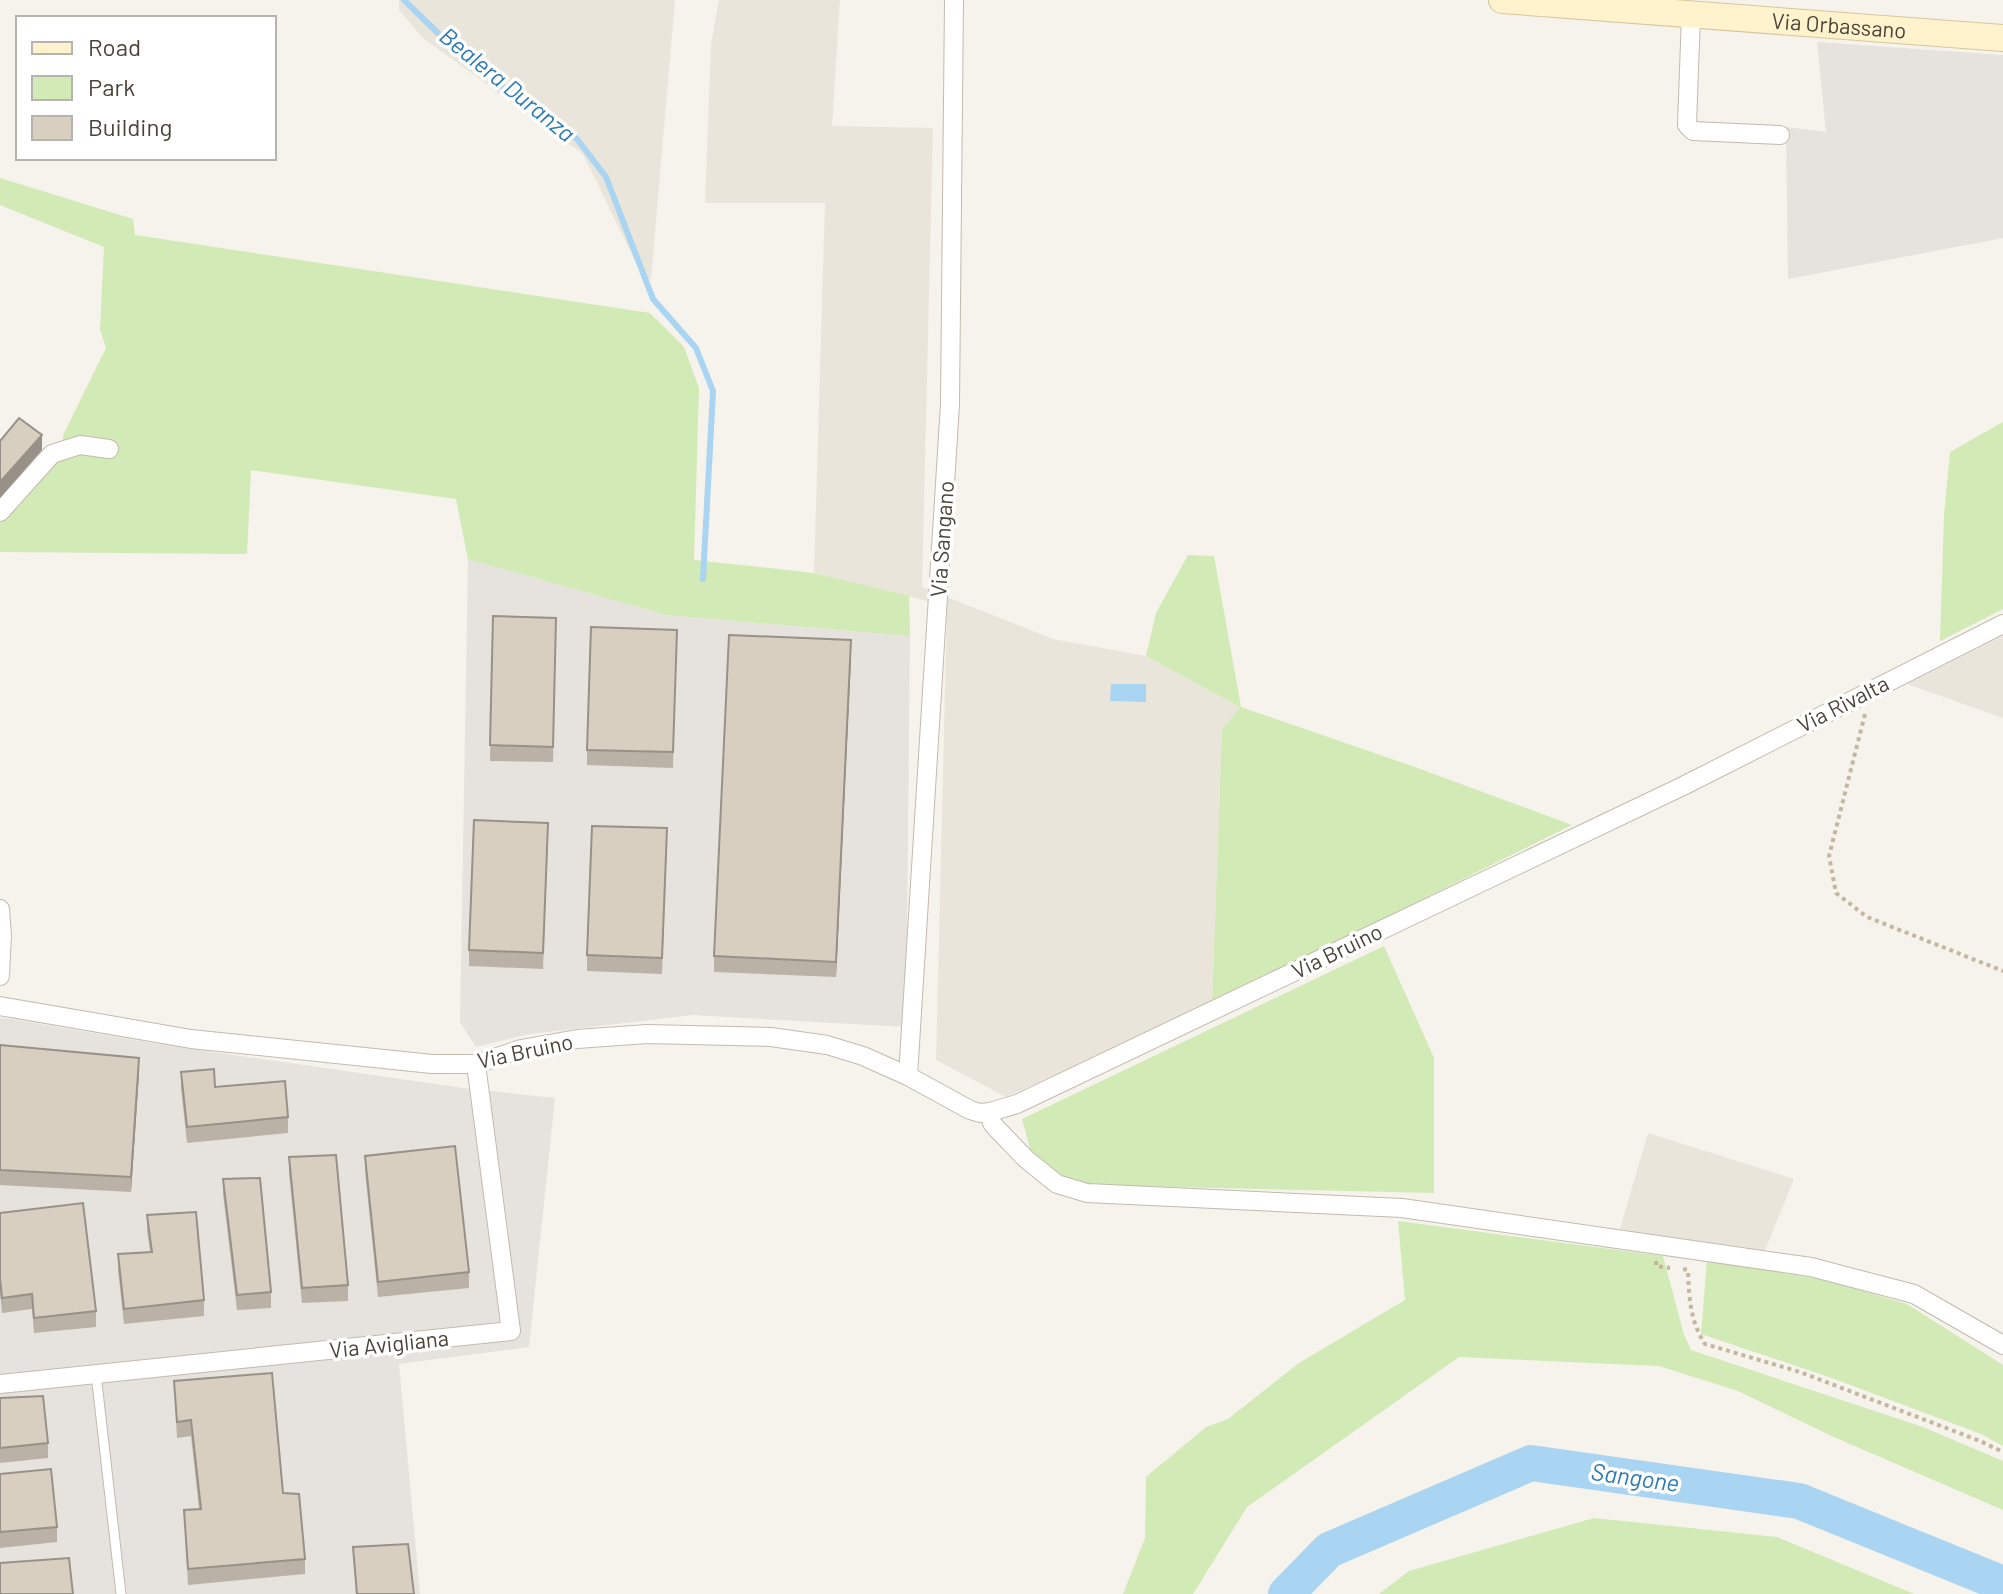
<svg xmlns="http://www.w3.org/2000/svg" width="2003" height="1594" viewBox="0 0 2003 1594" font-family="Barlow,sans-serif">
<rect width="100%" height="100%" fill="#f6f3ec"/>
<g fill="#eae5da">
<path d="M399,0h276l-24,279 -8,-2 -60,-123 -160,-116 -24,-28z"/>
<path d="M719,0h121l-8,126 101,2 -11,459 131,52 93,17 94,51 -18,23 -10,274 -206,93 -70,-37 11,-454 -133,-33 11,-370h-120l6,-159z"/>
<path d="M2003,636v82l-96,-34z"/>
<path d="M1648,1133l146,46 -30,74 -144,-24z"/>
</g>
<g fill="#e6e2dd">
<path d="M1817,42l186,13v183l-215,41 -2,-152 40,5z"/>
<path d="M468,559l198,56 244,21 -4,391 -213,-12 -163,19 -54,13 -16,-25z"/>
<path d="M0,1018l11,1 147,25 305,44 92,10 -26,249 -130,17 21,230h-420z"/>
</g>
<g fill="#d2eab5">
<path d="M0,178l133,41 2,16 515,78 34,34 15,41 -5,172 120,13 95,23 1,40 -244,-21 -198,-56 -12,-60 -205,-29 -4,84 -247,-2v-32l60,-64 4,-23 42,-85 -6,-19 4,-82 -104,-42z"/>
<path d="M2003,422v187l-63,32 4,-126 6,-63z"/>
<path d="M1188,555l26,1 27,151 174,60 157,58 -360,179 10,-274 18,-23 -94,-51 10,-43z"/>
<path d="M1384,946l50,112v135l-346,-8 -27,-8 -30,-25 -9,-33z"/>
<path d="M1398,1221l265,35 21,79 7,15 232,77 80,34v49l-167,-72 -98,-47 -79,-25 -200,-9 -212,150 -54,87h-70l22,-56 1,-61 60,-50 22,-8 71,-56 106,-63z"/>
<path d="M1707,1260l118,20 82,24 96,61v81l-22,-12 -152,-57 -128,-43z"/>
<path d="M1594,1518l183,19 137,57h-535l30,-23z"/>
</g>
<path fill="#a9d4f2" d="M1111,684h35v18l-36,-1z"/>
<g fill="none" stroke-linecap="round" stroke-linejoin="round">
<path stroke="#a9d4f2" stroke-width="6" d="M404,0l40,39 71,58 62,42 29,38 47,122 43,49 17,43 -10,188"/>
<path stroke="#a9d4f2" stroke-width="36" d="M1286,1594l43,-44 202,-87 268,38 204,83"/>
<defs>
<path id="service" d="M96,1374l25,220"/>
<g id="minor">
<path d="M1691,15l-4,110 6,6 87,4"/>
<path d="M0,512l52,-58 28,-9 29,4"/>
<path d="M0,909l2,26 -2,41"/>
<path d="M0,1006l191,33 241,25h44l45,-15 56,-10 70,-5 124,3 56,8 36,11 45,20 62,34 10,3 10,-1 2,11 6,7 28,29 31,25 30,9 315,15 409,59 103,27 89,51"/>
<path d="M908,1076l42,-672 4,-404"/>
<path d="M990,1112l27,-8 666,-318 320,-162"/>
<path d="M0,1384l511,-53 -35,-267"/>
</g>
<g id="secondary">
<path id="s1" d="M1502,0l501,38"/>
</g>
</defs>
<use href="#service" stroke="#c2bbae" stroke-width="11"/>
<use href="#minor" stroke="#c2bbae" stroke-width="20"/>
<use href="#secondary" stroke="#d6c79b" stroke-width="28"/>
<g stroke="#c4b79f" stroke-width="4" stroke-dasharray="4 4" stroke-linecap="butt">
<path d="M1865,714l-36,142 7,37 31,24 136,54"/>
<path d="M1656,1261v5l14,2"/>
<path d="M1683,1269l5,1c1,27 2,51 17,74l95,28 180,69 23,11"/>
</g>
<use href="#service" stroke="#fff" stroke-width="9"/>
<use href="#minor" stroke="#fff" stroke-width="18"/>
<use href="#secondary" stroke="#fff3cd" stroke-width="26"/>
</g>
<g fill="#bab2a6">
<path d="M493,616l63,2 -3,144 -63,-1z"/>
<path d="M677,630l-4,138 -86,-3v-15z"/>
<path d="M851,656l-15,321 -122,-5v-16z"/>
<path d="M548,839l-5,130 -74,-3v-16z"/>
<path d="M667,844l-5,130 -75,-3v-16z"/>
<path d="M0,1045l139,28 -8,119 -131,-7z"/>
<path d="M181,1072l107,45v16l-101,10 -6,-55z"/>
<path d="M365,1156l104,116v16l-91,9 -13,-126z"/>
<path d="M289,1157l59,128v16l-46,2 -13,-130z"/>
<path d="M223,1179l48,113v16l-34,2 -14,-116z"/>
<path d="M0,1213l96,98v16l-62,6 -2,-24 -30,4 -2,-20z"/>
<path d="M147,1215l57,85v16l-80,8 -6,-54v-16l32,-2 -3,-22z"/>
<path d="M174,1381l109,112 22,66v15l-117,11 -4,-75 15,-1 -8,-73 -14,2z"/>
<path d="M0,1398l48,45v15l-48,5z"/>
<path d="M0,1474l57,53v15l-57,6z"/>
<path d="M353,1547l61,47h-58z"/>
</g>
<g fill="#979187">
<path d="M42,435v15l-42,48v-16z"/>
<path d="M851,640v16l-15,321v-15z"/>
<path d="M139,1058v15l-8,119v-15z"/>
</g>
<g fill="#d8cfc1" stroke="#979187" stroke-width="2">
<path d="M19,418l23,17 -42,47v-41z"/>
<path d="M493,616l63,2 -3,129 -63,-2z"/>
<path d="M591,627l86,3 -4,122 -86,-2z"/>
<path d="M729,635l122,5 -15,322 -122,-6z"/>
<path d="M474,820l74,3 -5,130 -74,-3z"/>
<path d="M592,826l75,2 -5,130 -75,-3z"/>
<path d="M0,1045l139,13 -8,119 -131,-7z"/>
<path d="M214,1069l1,18 70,-6 3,36 -101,10 -6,-55z"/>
<path d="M455,1146l14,126 -91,10 -13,-126z"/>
<path d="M336,1155l12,130 -46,3 -13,-131z"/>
<path d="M260,1178l11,114 -34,3 -14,-116z"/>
<path d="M83,1203l13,108 -62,7 -2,-24 -30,4 -2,-20v-65z"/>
<path d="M196,1212l8,88 -80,9 -6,-55 34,-2 -5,-37z"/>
<path d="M272,1373l11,120 16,1 6,65 -117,10 -4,-59 17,-1 -10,-89 -14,2 -3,-41z"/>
<path d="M43,1396l5,47 -48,5v-50z"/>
<path d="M51,1469l6,58 -57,5v-58z"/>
<path d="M408,1544l6,50h-57l-4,-47z"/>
<path d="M69,1558l4,36h-73v-31z"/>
</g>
<g text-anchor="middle" stroke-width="7" stroke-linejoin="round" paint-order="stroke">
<g font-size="22" fill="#4b4439" stroke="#fff">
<text dy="8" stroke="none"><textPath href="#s1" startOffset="338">Via Orbassano</textPath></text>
<text transform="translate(942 539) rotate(-86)" y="8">Via Sangano</text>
<text transform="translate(1843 704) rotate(-27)" y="8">Via Rivalta</text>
<text transform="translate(1337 951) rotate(-26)" y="8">Via Bruino</text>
<text transform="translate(525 1051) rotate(-12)" y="8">Via Bruino</text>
<text transform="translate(389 1344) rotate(-6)" y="8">Via Avigliana</text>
</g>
<g font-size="24" font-style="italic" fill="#2e7ab2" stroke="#fff">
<text transform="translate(507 85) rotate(39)" y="8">Bealera Duranza</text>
<text transform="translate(1635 1478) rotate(8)" y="8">Sangone</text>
</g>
</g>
<rect x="16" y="16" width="260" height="144" fill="#ffffff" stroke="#b7b4b0" stroke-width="2"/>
<rect x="32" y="42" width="40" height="12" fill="#fff3cd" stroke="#b7b4b0" stroke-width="2"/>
<text x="88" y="56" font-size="24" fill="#4b4439">Road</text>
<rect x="32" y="76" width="40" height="24" fill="#d2eab5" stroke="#b7b4b0" stroke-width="2"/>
<text x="88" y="96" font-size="24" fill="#4b4439">Park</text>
<rect x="32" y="116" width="40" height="24" fill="#d8cfc1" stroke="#b7b4b0" stroke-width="2"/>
<text x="88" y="136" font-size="24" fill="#4b4439">Building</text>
</svg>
